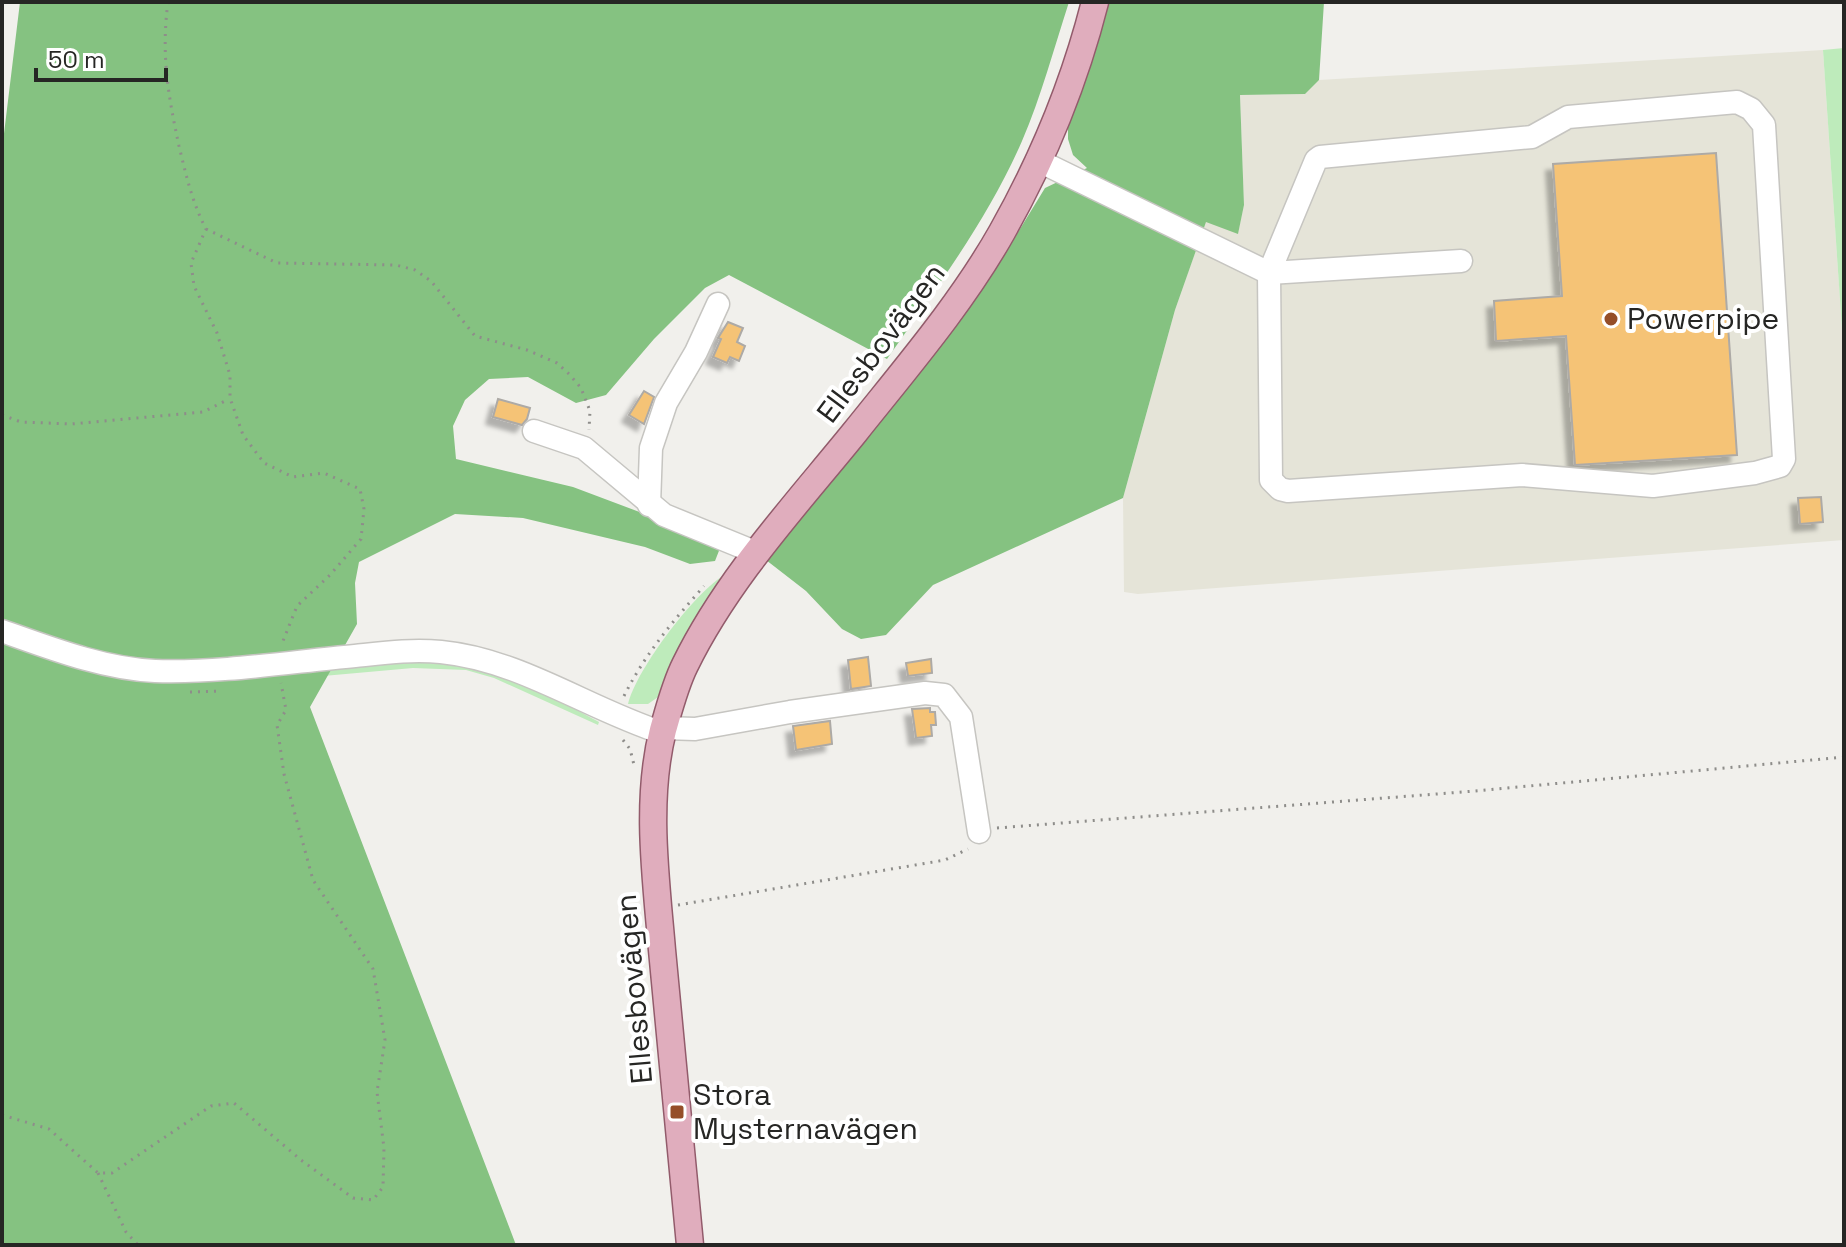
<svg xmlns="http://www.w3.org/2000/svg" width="1846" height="1247" viewBox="0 0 1846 1247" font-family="'Space Grotesk',sans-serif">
<defs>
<filter id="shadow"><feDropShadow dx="-7" dy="7" stdDeviation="2" flood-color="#0004"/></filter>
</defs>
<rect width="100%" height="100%" fill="#f1f0ec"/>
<path fill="#e5e4d8" d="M1823,50l21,309v181l-706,54 -14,-2 -1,-94 52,-188 31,-89 32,12 6,-28 -4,-110 65,-1 14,-14z"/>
<g fill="#beebbb">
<path d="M1844,48v311l-21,-309z"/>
<path d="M730,572l-69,123 -13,9h-20c7,-33 71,-119 102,-132z"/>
<path d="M2,641l392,22c79,-5 137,22 205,59l-1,3 -104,-47 -28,-8 -53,-2 -101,9z"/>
</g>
<g fill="#85c281">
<path d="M20,2h1049c-15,46 -28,95 -47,139 -34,78 -87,149 -135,218l-158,-84 -24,13 -51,51 -48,56 -30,8 -48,-26 -39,2 -24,21 -12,26 3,33 117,28 149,56 -7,18 -25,3 -45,-17 -122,-29 -68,-4 -96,48 -4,21 2,41 -47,83 206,538h-514v-1095z"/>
<path d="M1106,2h218l-5,78 -14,14 -65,1 4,110 -6,29 -32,-12 -31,88 -52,188 -190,87 -47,50 -25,4 -19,-10 -36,-38 -40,-31 175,-217 52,-70 52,-85 42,-20 -14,-13 -5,-16v-12l19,-55z"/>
</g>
<g fill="#f5c376" stroke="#adaaa6" stroke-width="2" filter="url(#shadow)">
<path d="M1716,153l21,302 -162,10 -9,-129 -70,5 -2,-40 68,-5 -9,-132z"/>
<path d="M728,322l15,6 -6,14 8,4 -6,15 -9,-4 -3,6 -14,-6 8,-18 -3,-1z"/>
<path d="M644,391l10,6 -10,27 -15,-9z"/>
<path d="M498,399l32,9 -3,11 -5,6 -29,-8z"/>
<path d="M1821,497l2,25 -23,2 -2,-26z"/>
<path d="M868,657l3,29 -20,3 -3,-29z"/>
<path d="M931,659l1,14 -24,3 -2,-13z"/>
<path d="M930,708v4h5l1,13h-5l1,11 -16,2 -4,-29z"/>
<path d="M830,721l2,23 -36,6 -3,-24z"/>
</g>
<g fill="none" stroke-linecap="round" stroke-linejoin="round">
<defs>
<g id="minor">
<path d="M1737,102l14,7 13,16 20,334 -4,7 -25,7 -102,13 -131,-11 -234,16 -8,-2 -9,-9 -2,-207 47,-113 4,-3 212,-20 36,-20z"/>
<path d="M1037,160l232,113 192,-12"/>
<path d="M534,431l50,17 80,67 93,38"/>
<path d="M649,505l2,-57 15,-45 30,-51 22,-48"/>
<path d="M2,631c48,17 102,38 153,40 67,2 134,-9 200,-15 28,-3 57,-7 86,-4 80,8 147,57 222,81"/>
<path d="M664,728l31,1 95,-17 135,-19 19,2 17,22 18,115"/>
</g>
<path id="major" d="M690,1245c-9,-98 -19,-197 -28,-295 -6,-71 -17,-149 1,-220 6,-21 12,-45 22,-65 42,-86 110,-159 170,-233 51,-64 107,-129 147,-200 40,-71 73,-151 93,-230"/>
</defs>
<use href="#minor" stroke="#c6c5c1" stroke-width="25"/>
<use href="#major" stroke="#925b6b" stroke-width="29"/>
<g stroke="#8e8d8a" stroke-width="3" stroke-dasharray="2 6" stroke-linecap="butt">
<path d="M168,2c-7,52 0,93 11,144 7,29 13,56 27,83l-15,34 3,23 23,47 13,42v23l13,37 21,28 29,14 31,-4 36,16 4,20 -3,30 -31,36 -33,31 -16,40"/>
<path d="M206,229l71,34 119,2 19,5 16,11 44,55 52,14 30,13 12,11 12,14 9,23 -1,19"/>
<path d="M2,415l19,7 50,2 132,-12 26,-13"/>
<path d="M190,692l32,-1"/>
<path d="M624,696c21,-42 49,-75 80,-110"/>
<path d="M623,740l7,9 4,16"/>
<path d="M997,828l478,-37 369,-34"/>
<path d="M678,905l267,-45 23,-11"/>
<path d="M2,1115l47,14 49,44h14l99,-67 23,-3 67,57 52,38 20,2 10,-13 1,-39 -7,-56 8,-52 -12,-71 -60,-89 -29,-106 -7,-49 9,-15 -5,-27"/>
<path d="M98,1173l28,59 12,13"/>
</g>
<use href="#minor" stroke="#fff" stroke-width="22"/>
<use href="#major" stroke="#e0adbd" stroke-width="26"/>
</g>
<g fill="#954e28" stroke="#fff" stroke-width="3">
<circle cx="1611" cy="319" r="8"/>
<rect x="669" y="1104" width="16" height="16" rx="4"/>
</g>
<g text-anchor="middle" stroke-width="8" stroke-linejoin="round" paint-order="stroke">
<g font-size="30" fill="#262624" stroke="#fff" text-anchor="start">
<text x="1627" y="329">Powerpipe</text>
<text x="693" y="1105">Stora<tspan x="693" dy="34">Mysternavägen</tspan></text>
</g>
<g font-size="30" fill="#262624" stroke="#fff">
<text transform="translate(881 343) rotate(-53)" y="10">Ellesbovägen</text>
<text transform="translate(634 989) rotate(-95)" y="10">Ellesbovägen</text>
</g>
</g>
<rect width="1846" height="1247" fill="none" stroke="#262624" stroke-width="8"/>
<path d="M36 68v12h130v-12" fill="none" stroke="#262624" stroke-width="4"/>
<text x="48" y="68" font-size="24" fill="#262624" stroke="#ffffff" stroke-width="6" paint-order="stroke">50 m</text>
</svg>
